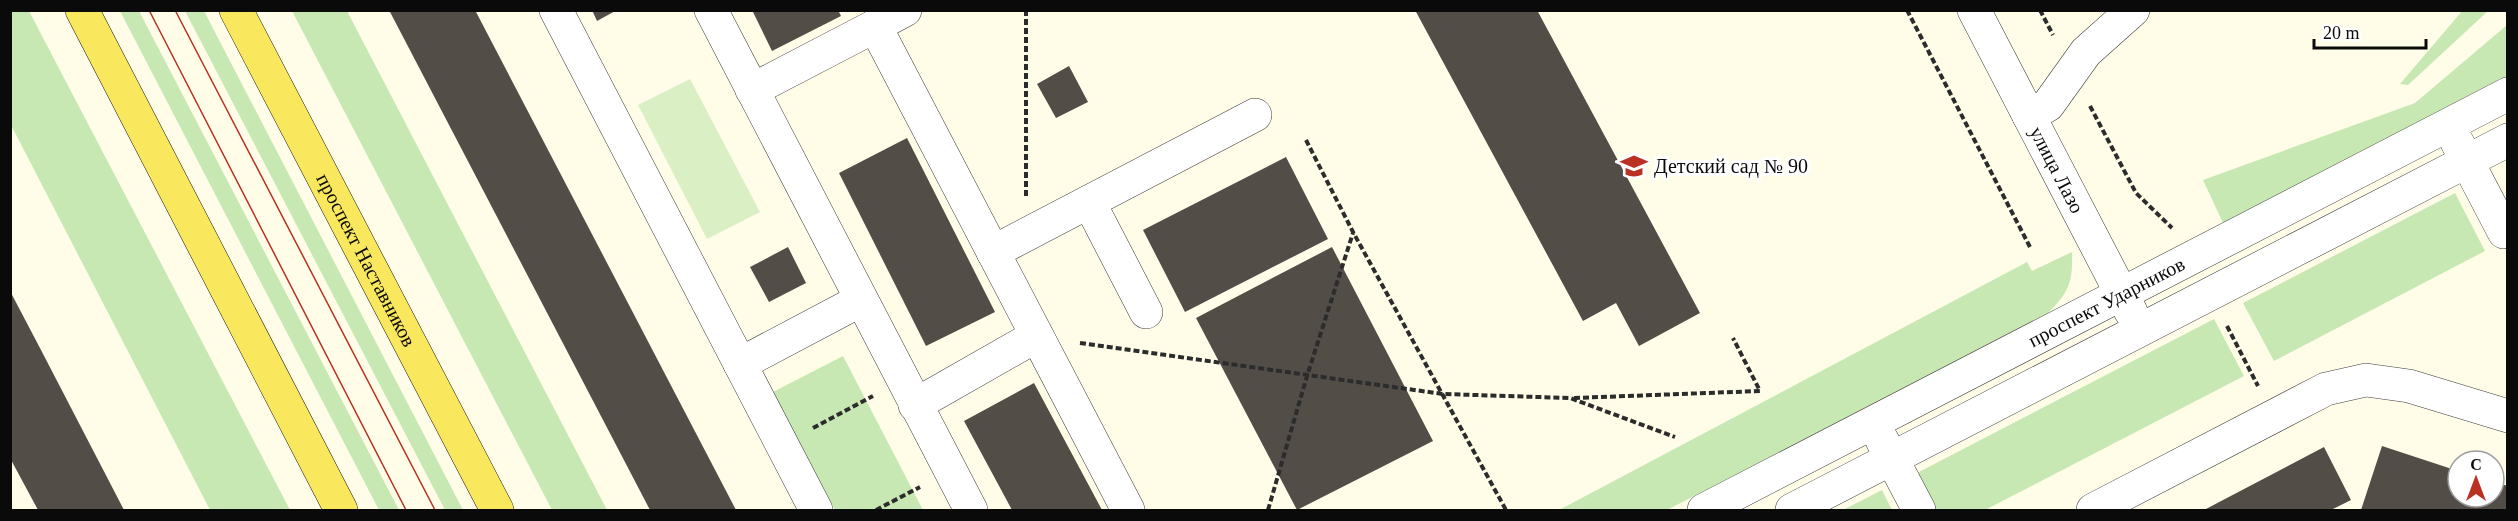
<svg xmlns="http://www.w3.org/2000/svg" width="2518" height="521" viewBox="0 0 2518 521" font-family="'Times New Roman',serif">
<rect width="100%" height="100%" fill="#fffde8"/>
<g fill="#c7e8b2">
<path d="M11,10l18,1 261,499h-80l-199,-385z"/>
<path d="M2463,10l25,1 -80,74 -8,-1z"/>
<path d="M120,11h19l260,499h-20z"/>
<path d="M185,11h19l259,499h-18z"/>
<path d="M292,11h55l260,499h-55z"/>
<path d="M2507,25v51l-284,147 -20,-43 212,-77z"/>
<path d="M2455,193l30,58 -211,110 -31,-58z"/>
<path d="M2072,252c1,30 -3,40 -24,61l-381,197h-108l468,-248 5,9z"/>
<path d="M2214,319l30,57 -259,134h-52l-18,-36z"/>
<path d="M843,356l80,154h-88l-62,-118z"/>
<path d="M1882,490l10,20h-49z"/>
</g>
<path fill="#dbefc4" d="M690,79l70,133 -53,27 -69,-134z"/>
<g fill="#534d47">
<path d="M389,10h86l261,500h-86z"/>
<path d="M592,10h25l-20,11z"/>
<path d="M752,10h86l3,6 -69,35z"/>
<path d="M1415,10h122l163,303 -61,33 -23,-43 -33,18z"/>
<path d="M1069,66l19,36 -32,16 -19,-34z"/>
<path d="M907,138l88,174 -69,34 -87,-173z"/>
<path d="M1286,157l42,82 -143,73 -42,-82z"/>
<path d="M788,247l18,36 -37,19 -19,-35z"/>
<path d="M1332,247l101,194 -136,69 -101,-192z"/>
<path d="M10,291l31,59 83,160h-86l-28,-52z"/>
<path d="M1034,383l23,43 45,84h-90l-48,-89z"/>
<path d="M2382,446l76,25v26h36v-15l14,4v24h-147z"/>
<path d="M2324,447l27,53 -20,10h-127z"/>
</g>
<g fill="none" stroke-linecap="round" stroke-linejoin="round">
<defs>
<g id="minor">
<path d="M556,10l260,500"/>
<path d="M711,10l260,500"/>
<path d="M905,10l-30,16 253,484"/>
<path id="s1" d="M1974,10l157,302"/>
<path d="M752,90l123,-64"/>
<path d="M2029,116l19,-11 38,-53 47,-42"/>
<path d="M2457,142l47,90 4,-2"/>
<path d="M1089,202l57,110"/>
<path d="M993,252l262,-137"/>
<path d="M740,364l121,-64"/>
<path d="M915,405l121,-69"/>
<path d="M1882,440l37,70"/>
<path id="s2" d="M1704,510l804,-416"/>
<path d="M1792,510l716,-370"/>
<path d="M2093,510l233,-121 40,-9 43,6 99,30"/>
</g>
<g id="major">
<path d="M82,10l259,500"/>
<path id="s3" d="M236,10l261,500"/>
</g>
</defs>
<use href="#minor" stroke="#3d3d3d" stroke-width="34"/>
<use href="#major" stroke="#1b1b1b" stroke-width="34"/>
<g stroke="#2c2c2c" stroke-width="4" stroke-dasharray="6 3" stroke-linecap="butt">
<path d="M1907,10l124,239"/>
<path d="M2040,10l13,25"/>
<path d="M2090,106l46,87 36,35"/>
<path d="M1306,140l47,92 153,278"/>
<path d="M1026,196v-186"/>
<path d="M2227,326l31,60"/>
<path d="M1080,343l363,51 127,4 105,39"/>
<path d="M1574,398l186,-7 -27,-53"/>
<path d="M813,428l60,-32"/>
<path d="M876,510l44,-23"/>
<path d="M1268,510l39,-134 46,-143"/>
</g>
<use href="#minor" stroke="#fff" stroke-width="33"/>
<use href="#major" stroke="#f9e85d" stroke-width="33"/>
<g stroke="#ba3023" stroke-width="1.5">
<path d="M149,10l257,500"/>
<path d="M175,10l260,500"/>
</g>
</g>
<defs>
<symbol id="school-bare" viewBox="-9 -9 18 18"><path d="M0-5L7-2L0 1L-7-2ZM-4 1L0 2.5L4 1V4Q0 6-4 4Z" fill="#ba3023" stroke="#fff" stroke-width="2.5" paint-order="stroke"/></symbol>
</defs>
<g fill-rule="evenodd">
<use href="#school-bare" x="1615" y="147" width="38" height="38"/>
</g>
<g text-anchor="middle" stroke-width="6" stroke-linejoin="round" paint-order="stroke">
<g font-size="20" fill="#0a0a0a" stroke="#fff" text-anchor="start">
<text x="1654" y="173">Детский сад № 90</text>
</g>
<g font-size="20" fill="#0a0a0a" stroke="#fff">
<text dy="7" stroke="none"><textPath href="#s1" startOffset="180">улица Лазо</textPath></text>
<text dy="7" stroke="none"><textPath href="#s3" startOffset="282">проспект Наставников</textPath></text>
<text dy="7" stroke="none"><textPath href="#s2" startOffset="453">проспект Ударников</textPath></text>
</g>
</g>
<rect width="2518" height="521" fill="none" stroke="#0a0a0a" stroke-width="24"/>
<g transform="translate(2476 479)"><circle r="28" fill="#ffffff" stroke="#9d9d9d" stroke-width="1.5"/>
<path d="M0-4.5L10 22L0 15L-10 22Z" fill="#ba3023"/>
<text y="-9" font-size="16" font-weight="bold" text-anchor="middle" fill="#0a0a0a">С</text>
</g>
<path d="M2314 39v9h112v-9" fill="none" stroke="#0a0a0a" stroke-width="3"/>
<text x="2323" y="39" font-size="18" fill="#0a0a0a" stroke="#ffffff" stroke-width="4.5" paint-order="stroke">20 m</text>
</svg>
